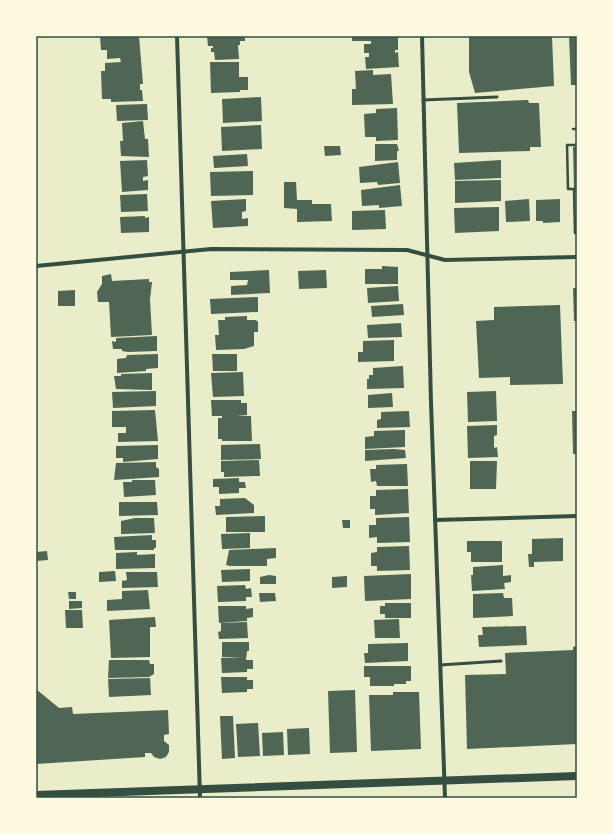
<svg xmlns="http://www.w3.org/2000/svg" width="613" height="834" viewBox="0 0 613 834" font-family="'PT Sans',sans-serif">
<rect width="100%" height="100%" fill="#e9edc9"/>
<g fill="#4f6655">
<path d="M100,36h39l4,48h-3v6h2l1,11 -32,1v-3h-9l-1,-28h4v-8l16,-1 -1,-4 -13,1v-9h-6z"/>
<path d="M207,36h38v5h-5v4h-2l1,14 -24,1 -1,-8h-3v-4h2v-2h-5z"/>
<path d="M352,36h46v14h-3v3l3,-1 1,15 -33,2 -1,-12h4v-4h-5v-9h7v-3h-19z"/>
<path d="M469,36h83l2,50 -79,7 -6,-21z"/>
<path d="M569,36h8v49h-6z"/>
<path d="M210,62h29v15h9v13h-8v2l-29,1z"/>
<path d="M373,70v5l18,-1 2,30 -41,1v-16h4l-1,-18z"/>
<path d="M261,97l1,24 -39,2 -1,-24z"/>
<path d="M528,100l1,3h10l2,44h-11v4l-71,2 -2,-50z"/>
<path d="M147,104l1,16 -31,1 -1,-16z"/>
<path d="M397,108l1,32 -22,1v-4h-11l-1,-23 12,-1v-4z"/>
<path d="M143,121l2,18h3l1,18 -28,-1 -1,-15h3l-1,-18z"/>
<path d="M261,125l1,24 -40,2 -1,-24z"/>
<path d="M375,144h22l2,7h-2v9l-22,1z"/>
<path d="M324,146h16l1,9 -16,1z"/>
<path d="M577,146v45h-3l-1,-44z"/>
<path d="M247,154l1,12 -34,2 -1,-12z"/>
<path d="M147,160l1,16 -5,1v4l5,-1v10l-26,2 -2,-31z"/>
<path d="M501,160v18l-46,2 -1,-17z"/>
<path d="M398,162l2,21 -22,2 -1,-3 -17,1 -1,-16z"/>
<path d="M253,171v24l-42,1 -1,-24z"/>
<path d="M501,180v21l-46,2v-22z"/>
<path d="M284,182h12l1,18h15v4h19l1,17 -35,1v-13l-13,-1z"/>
<path d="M400,185l2,21 -23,2v-3l-17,1 -1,-16z"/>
<path d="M147,194l1,17 -27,1 -1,-17z"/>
<path d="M246,199v12l-4,1v7l6,-1v8l-35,2 -2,-27z"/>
<path d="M529,199l1,22 -24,1 -1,-21z"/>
<path d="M560,199v23l-17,1v-2h-7v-21z"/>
<path d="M499,207v24l-44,2 -1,-25z"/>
<path d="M385,210l1,19 -34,1v-19z"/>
<path d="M145,216v2l4,-1v15l-28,1 -1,-16z"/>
<path d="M382,266l16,1v17h-33v-15h17z"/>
<path d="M269,270l1,23 -39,2v-9l16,-1 1,-5h-18v-8z"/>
<path d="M326,270l1,18 -28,1 -1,-18z"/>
<path d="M111,274l1,7 37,-2v3h3l-2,18 2,35 -41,2 -2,-35h-11l-1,-10 5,-8v-8z"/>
<path d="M398,286l1,15 -31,2 -1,-15z"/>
<path d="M573,288h4v33h-3z"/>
<path d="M75,290v16h-17v-15z"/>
<path d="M258,297v15l-47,2 -1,-15z"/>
<path d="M403,304l1,11 -32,2 -1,-11z"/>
<path d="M560,305l3,79 -53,1v-8l-31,1 -3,-57 18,-1v-13z"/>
<path d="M247,316v4h9l2,2v10h-4v14l-10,3 -28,1 -1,-15h4l-1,-15h7v-3z"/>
<path d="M401,323l1,14 -34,1 -1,-13z"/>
<path d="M157,336v15l-29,1 -6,-1v-2h-9l-1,-8 4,1v-4z"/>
<path d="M394,340v21l-36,1v-10h5v-11z"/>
<path d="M158,354v14l-12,1v2l-29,2v-14l9,-1 1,-3z"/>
<path d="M212,354h25v17h-24z"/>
<path d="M403,366l1,22 -37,1v-10h2v-4h4v-7z"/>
<path d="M243,372l1,24 -31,1 -2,-24z"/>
<path d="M152,373v17l-36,-1 -2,-13h7v-2z"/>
<path d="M156,391v15l-43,2 -1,-16z"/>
<path d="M496,391l1,30 -29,1 -1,-30z"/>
<path d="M392,393l1,14 -25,1v-13z"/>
<path d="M211,400h30v3h6v12l-10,1h14l1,25h-30v-2h-4v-21h4v-2h-10z"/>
<path d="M155,410l3,31 -40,1v-9h8v-6h-14v-16z"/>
<path d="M409,411l1,16 -33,1v-8l4,-1v-7z"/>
<path d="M572,411h5v43h-4z"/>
<path d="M497,425v10l-3,1v12l3,-1 1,10 -30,1 -1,-32z"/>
<path d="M405,430v17l-40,2v-12l9,-1v-5z"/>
<path d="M260,444l1,15 -40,1v-15z"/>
<path d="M158,445v14l-35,3v-4h-7v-12z"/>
<path d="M394,449l11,1 1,8 -41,3v-11z"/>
<path d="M259,460l1,16 -36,1v-5h-3v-11z"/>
<path d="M470,461h27l-1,28h-26z"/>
<path d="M156,462v5l3,2v8l-45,3 2,-17z"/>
<path d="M407,464l1,22h-31l-1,-5 -5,1 -1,-13h6v-4z"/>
<path d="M239,478v4h6l1,6h-7v5l-20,1v-7h-6v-8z"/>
<path d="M132,480h23l1,15 -32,2 -1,-15h9z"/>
<path d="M408,489l1,24 -34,2v-6h-5v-13h6v-6z"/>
<path d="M245,498l9,7v8l-38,2 -1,-9h5v-7z"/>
<path d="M119,502h38l1,13 -39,1z"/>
<path d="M265,516v16h-39v-15z"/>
<path d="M409,517l1,25 -33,1v-6l-8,1v-13h7v-7z"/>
<path d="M135,518h19l1,15 -34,1v-13z"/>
<path d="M342,520h8v8h-7z"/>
<path d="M250,533v15l-28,1 -1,-15z"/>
<path d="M152,535v5h4v8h-2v2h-39l-1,-13z"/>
<path d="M563,538v23l-29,1v5h-5l-1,-13h4v-15z"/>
<path d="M467,541h35v21h-31v-10h-4z"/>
<path d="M409,546l1,24 -33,1v-5h-6v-13l6,-1v-5z"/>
<path d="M276,548v10l-9,1v7h-37l-4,-1 3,-15z"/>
<path d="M47,551l1,9 -12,1v-9z"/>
<path d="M137,552v3l18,-1v14l-39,1v-16z"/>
<path d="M503,565v11l8,-1v7l-7,1 1,6 -33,2 -1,-16h2v-8z"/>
<path d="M250,569v12l-28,1 -1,-12z"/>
<path d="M115,571l1,10 -17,1v-10z"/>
<path d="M126,572h31l1,15 -36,1v-7l5,-1z"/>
<path d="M411,574v25l-46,2 -1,-25z"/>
<path d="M269,575l7,1v8h-16v-7z"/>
<path d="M347,576v11l-15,1v-11z"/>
<path d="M245,585l1,4 5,-1 1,9h-6v4l-28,1 -1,-16z"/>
<path d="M148,590l2,19 -43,2v-11l15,-1v-8z"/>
<path d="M68,592h8v7h-7z"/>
<path d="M259,593h16l1,8 -16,1z"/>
<path d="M503,593l1,5h8l1,18 -40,2v-24z"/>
<path d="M69,601h13v7l-13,1z"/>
<path d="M385,603h26v15h-26v-4h-5v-8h5z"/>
<path d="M218,606h28v3l7,-1v9l-6,1v3l-28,2z"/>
<path d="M65,610h17l1,18h-17z"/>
<path d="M155,617l1,10h-6v30l-39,1 -2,-38z"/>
<path d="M399,619l1,19h-25l-1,-18z"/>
<path d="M247,622l1,16 -29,1 -1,-7 3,-1v-8z"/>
<path d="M526,626l1,19 -48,2 -1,-12h5l-1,-8z"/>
<path d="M222,642h27v9h-2l-1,9h7v9h-6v3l-25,1 -1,-15 22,-1h-21z"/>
<path d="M408,643v18l-43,2 -1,-10h4v-9z"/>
<path d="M577,646v98l-110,5 -2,-74 41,-1 -1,-21 68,-3v-3z"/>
<path d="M109,660h40l1,4h4v10l-5,3 -41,1z"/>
<path d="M364,666h47v15h-5v3h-12v2h-24v-9h-6z"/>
<path d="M221,677h26v3h6v9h-6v3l-25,1z"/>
<path d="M150,678l1,17 -42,2 -1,-18z"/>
<path d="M36,689l23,19 13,-1 1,7 95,-4 1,24 -5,1v6l5,4v7l-3,5 -6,2 -6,-2 -3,-4h-6v4l-109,7z"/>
<path d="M355,690l2,62 -27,1 -2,-62z"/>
<path d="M393,692h26l2,57 -50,2 -2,-56h24z"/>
<path d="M220,716h13l2,42 -13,1z"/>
<path d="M258,723l2,33 -22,1 -2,-33z"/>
<path d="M309,728l1,26 -22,1 -1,-26z"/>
<path d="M283,732l1,23 -21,1 -1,-23z"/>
</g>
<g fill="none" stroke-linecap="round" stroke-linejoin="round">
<g stroke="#344e41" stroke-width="2.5">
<path d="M573,129h4"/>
<path d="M577,145h-10l1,44h6l1,44h2"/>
</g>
<g stroke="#344e41" stroke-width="3">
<path d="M423,100l74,-3"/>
<path d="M440,665l61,-4"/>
</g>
<g stroke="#344e41" stroke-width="4">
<path d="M177,36l23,762"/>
<path d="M422,36l9,367 14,395"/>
<path d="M36,266l175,-17 196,1 38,10 132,-3"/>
<path d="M435,520l142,-4"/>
</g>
<path stroke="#344e41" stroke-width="8" d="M36,795l541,-19"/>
</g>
<rect width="613" height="834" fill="none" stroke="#fefae0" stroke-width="74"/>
<rect x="37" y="37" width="539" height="760" fill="none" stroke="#344e41" stroke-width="1.5"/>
</svg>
